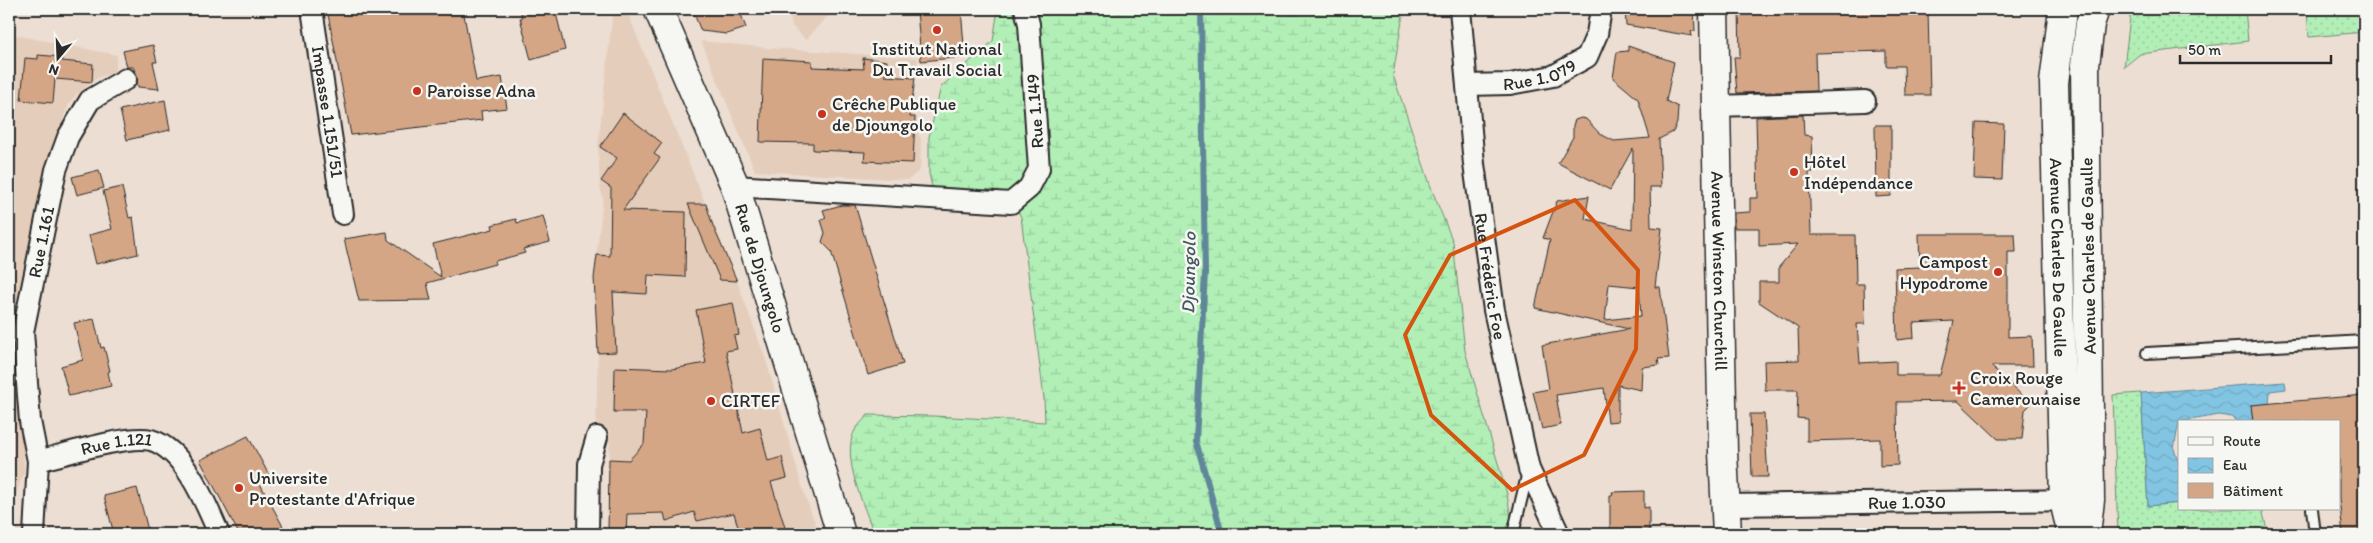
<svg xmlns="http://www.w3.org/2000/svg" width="2373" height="543" viewBox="0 0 2373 543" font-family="Itim,sans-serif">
<defs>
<pattern id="wetland-marsh" width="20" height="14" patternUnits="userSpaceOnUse" patternTransform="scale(1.25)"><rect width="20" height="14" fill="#b1efb6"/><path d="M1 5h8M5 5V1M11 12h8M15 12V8" fill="none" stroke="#98cd9d"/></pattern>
<pattern id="garden-dots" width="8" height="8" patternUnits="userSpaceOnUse" patternTransform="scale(1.25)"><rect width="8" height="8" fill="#b1efb6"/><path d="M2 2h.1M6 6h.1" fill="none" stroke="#98cd9d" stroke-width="1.8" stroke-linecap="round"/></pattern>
<pattern id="water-waves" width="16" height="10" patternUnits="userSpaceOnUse" patternTransform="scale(1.25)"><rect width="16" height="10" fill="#82c5e2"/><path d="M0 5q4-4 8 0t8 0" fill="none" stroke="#70a9c2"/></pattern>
</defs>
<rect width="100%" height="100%" fill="#ecded2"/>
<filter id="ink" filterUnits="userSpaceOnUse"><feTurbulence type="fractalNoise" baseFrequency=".02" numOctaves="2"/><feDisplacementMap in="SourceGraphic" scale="10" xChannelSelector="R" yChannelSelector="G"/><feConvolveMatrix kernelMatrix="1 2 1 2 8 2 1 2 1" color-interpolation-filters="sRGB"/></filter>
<g filter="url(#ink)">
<g fill="#e5cdbb">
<path d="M613,9h13l111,272 29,79 38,133 15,41h-211l2,-104 -14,-1 2,-74 -4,-78 9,-78 -3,-12 -2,-41z"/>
<path d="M789,9h45l-28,31 -14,-14z"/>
<path d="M9,34l108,21 -2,17 -18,6 -21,17 -7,9 -15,38 -17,63 -25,148 11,84 1,36 -15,39z"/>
<path d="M701,41l68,7 149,10 -7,51 6,9 -1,12 5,9 -1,31 -12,10 -153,-9z"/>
</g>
<path fill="url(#wetland-marsh)" stroke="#6e8d70" d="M998,9h406l-11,66 39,115 21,52 12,109 42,143 4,25 -4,15h-633c-9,-27 -34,-77 -19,-104 3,-5 9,-10 13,-15l65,1 112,6 -1,-24 -23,-181 -3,-6 -79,-16 -7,-8 -3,-14v-36l12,-50 52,-46z"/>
<g fill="url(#garden-dots)" stroke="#6e8d70">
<path d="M2131,9h114l3,32 -108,13 -16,13z"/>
<path d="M2307,9h57v23l-55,5z"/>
<path d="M2141,393l7,113 31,-3v6h83l6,25h-150l-5,-139z"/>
</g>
<path fill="url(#water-waves)" stroke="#5f8799" d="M2285,382l1,7 -16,2 -1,13 -18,1 2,17h-15l-7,-5 -12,-2 -40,7 -5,27 5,16v38l-31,3 -7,-113z"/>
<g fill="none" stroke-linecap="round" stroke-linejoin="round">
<path stroke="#5f8799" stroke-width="6" d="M1201,9l4,264 -9,168 26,93"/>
</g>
<g fill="#d4a686" stroke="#2b2b2b" fill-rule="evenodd">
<path d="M327,9h136l13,72 26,-4 5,31 -26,3 1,9 -131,15z"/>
<path d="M520,9h19l1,4 15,-4 10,41 -34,10 -11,-42h2z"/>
<path d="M692,9h47l7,19 -19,6 -26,-3z"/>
<path d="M917,9h44l4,48 -44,4z"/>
<path d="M1625,9h69l1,22h-4l1,5 -66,-11z"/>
<path d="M1739,9h189l2,86h-25l-1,-29h-18v-15l-71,2 1,38 -79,2 -3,-36h6z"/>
<path d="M153,45l4,17h-4l6,27 -21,-2 -2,-14 -3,-6h-6l-4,-16z"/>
<path d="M1628,46l46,16 -8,39 12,6 -1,16 -4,9 -14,7 2,48h-11l1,40 11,1 -7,59h5l9,71 -11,1 1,6 -17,2 -1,23 -23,-5v36l-10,1 -4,-34 -48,7 5,30 -19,4 -9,-37 16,-3 -7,-44 87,-16 -94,-21 15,-68 -7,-2 14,-37 32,-5 -4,23 47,10 1,-81 -23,42 -52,-27 15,-26v-12l2,-5 6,-2 5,1 14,15 14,7 36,-3 -12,-39 -25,-21 4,-26 11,-1zM1609,284l30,3 2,29 -36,4z"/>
<path d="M38,55l24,2v4l31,3 -1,18 -37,-3 -2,24 -32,-3 4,-42 13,1z"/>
<path d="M763,58l49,3v6l52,2 -1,-11 24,3 -2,15 30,2 -5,39h5l-2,46 -49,-2 1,-9 -52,-2v-7l-53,-1z"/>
<path d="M165,100l5,30 -43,10 -7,-30z"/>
<path d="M623,113l39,30 -8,11 6,4 -37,52 63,2 -1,65 -37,-2 -1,19 -34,-2 3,60 -18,1 -4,-75 3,-23 13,1 1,-68 -10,-7 16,-23 -17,-11z"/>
<path d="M1803,115l1,20 8,1 1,36h-4l2,63h44l1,49h8l1,40h-8l3,39 36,-2v14h44l14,-54 -41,2 1,15 -17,2 -2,-72 25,-1 -1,-33h96l1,18h-8v85l24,-1 1,30h-42l40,38 -6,6 -3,29h-24l-40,-38 -61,1 1,63 -18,1v-27l-73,2v-22l-10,-1 1,-28h-33l-1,-29 35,-1 -1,-32 -39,-26v-20h20v-15l19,-23 -39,2v-18h-25v-15l16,-1v-14h8l-2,-81z"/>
<path d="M1976,123l28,1 -2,56 -28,-1z"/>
<path d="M1875,125h16v71l-15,1z"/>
<path d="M99,170l5,18 -27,7 -5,-18z"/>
<path d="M122,187l7,31 4,-1 5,37 -42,10 -7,-29 23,-6 -9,-38z"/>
<path d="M688,204h18l7,22 24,55 -17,-1z"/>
<path d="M842,205h13l48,159 -35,11 -37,-124 -9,-9 3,-9 -4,-13 5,-2 -3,-8z"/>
<path d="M543,216l7,26 -27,7 2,4 -30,8v3l-68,19 4,17 -72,1 -15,-62 43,-7 1,8 53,37 -8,-33 60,-15 -1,-4 24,-6 1,4z"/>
<path d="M733,303l6,32 -5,1 3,13 -11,2 17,82 17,-5 8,33 14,-4 5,21 -16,4 16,52h-47l-6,-21 -37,8 -3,-9 -28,9 -2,-8 -37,1 -1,20h-18l1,-75 20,1 15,-16 2,-32h-32l1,-45 57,2 34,-6 -10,-53z"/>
<path d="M94,319l7,29 3,-1 6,24 -2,1 3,14 -42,10 -8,-30 22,-6 -9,-37z"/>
<path d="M2364,395v139h-21l-4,-36v-76h-86l-2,-17z"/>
<path d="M1750,414h14l4,63h-16z"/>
<path d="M248,436l21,39 -11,5 29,54h-48l-39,-74z"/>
<path d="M137,488l12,46h-35l-10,-38z"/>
<path d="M1644,491v17l5,-1v27h-39v-39h3l-1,-3z"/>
</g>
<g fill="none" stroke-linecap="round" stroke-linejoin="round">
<defs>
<g id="lane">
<path d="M2147,353l217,-12"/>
<path d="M2312,509l3,25"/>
<path d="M1513,534l15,-62"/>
</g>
<g id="street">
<path id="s1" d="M312,9l31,205"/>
<path id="s2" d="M1460,9l14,155 20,146 35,159 30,65"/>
<path id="s3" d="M1467,85l43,-1 43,-8 34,-19 10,-23 4,-25"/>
<path d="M1717,106l148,-5"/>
<path d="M735,186l276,17 18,-15 10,-19 -10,-145 -4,-15"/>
<path id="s4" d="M38,461l-8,-40 -7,-89 33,-162 12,-33 22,-37 36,-21"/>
<path id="s5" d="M1725,505l351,-5"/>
<path id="s6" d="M34,534l4,-73c25,-6 90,-27 113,-21 34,10 55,64 68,94"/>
<path d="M588,534l1,-70 8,-27"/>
</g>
<g id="secondary">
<path id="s7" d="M658,9l77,177 106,348"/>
<path id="s8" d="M1714,9l9,443 4,82"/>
<path id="s9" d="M2063,9l-9,74 10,418 8,33"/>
<path d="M2086,534l4,-34 -5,-435 5,-41 5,-15"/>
</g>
</defs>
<use href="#lane" stroke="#2b2b2b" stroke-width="14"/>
<use href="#street" stroke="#2b2b2b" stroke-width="24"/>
<use href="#secondary" stroke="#2b2b2b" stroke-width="31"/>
<use href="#lane" stroke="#f6f6f2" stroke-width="10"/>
<use href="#street" stroke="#f6f6f2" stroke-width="20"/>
<use href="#secondary" stroke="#f6f6f2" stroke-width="28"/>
</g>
</g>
<path fill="none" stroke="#d5540f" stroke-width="4" stroke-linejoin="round" d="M1575,200l63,70 -2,79 -52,106 -72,35 -81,-75 -26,-80 45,-80z"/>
<g fill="#c8321e" stroke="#f6f6f2" stroke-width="2">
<circle cx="937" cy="30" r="5"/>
<circle cx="417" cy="91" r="5"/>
<circle cx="822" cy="114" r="5"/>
<circle cx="1794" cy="172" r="5"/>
<circle cx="1998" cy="272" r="5"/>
<path d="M1956.5 380.5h5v5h5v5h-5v5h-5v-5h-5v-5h5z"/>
<circle cx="711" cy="401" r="5"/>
<circle cx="239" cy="488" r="5"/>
</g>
<g text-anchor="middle" stroke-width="5" stroke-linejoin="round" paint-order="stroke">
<g font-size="18" fill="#2b2b2b" stroke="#f6f6f2" text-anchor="start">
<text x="937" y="55" text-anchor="middle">Institut National<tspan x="937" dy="21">Du Travail Social</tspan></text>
<text x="427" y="97">Paroisse Adna</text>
<text x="832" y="110">Crêche Publique<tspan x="832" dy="21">de Djoungolo</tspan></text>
<text x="1804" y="168">Hôtel<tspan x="1804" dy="21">Indépendance</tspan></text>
<text x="1988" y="268" text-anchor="end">Campost<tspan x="1988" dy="21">Hypodrome</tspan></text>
<text x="1970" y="384">Croix Rouge<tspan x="1970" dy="21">Camerounaise</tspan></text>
<text x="721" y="407">CIRTEF</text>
<text x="249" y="484">Universite<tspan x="249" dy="21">Protestante d'Afrique</tspan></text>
</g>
<g font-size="18" fill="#2b2b2b" stroke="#f6f6f2">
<text dy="6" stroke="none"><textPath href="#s3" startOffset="74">Rue 1.079</textPath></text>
<text transform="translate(1035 111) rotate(-94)" y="6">Rue 1.149</text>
<text dy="6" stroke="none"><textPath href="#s1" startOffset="104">Impasse 1.151/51</textPath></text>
<text dy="6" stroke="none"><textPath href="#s4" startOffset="222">Rue 1.161</textPath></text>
<text transform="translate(2088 256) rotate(-91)" y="6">Avenue Charles de Gaulle</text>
<text dy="6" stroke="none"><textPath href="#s9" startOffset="249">Avenue Charles De Gaulle</textPath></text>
<text dy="6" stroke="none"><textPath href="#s7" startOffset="279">Rue de Djoungolo</textPath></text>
<text dy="6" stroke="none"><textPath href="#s8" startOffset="262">Avenue Winston Churchill</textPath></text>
<text dy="6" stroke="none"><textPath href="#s2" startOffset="269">Rue Frédéric Foe</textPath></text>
<text dy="6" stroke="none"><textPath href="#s6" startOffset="154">Rue 1.121</textPath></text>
<text dy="6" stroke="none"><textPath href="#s5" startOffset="182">Rue 1.030</textPath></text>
</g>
<g font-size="19" font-style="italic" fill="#455962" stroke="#f6f6f2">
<text transform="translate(1188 273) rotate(-89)" y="7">Djoungolo</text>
</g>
</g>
<rect width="2373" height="543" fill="none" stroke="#f6f6f2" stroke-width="30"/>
<rect x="15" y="15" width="2343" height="513" fill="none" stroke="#2b2b2b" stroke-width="2" filter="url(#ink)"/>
<rect x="2178" y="420" width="162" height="90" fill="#f6f6f2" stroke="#a5a5a2"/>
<rect x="2188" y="437" width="25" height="8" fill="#f6f6f2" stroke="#a5a5a2"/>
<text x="2223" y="446" font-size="15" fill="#2b2b2b">Route</text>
<rect x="2188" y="458" width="25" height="15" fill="url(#water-waves)" stroke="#a5a5a2"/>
<text x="2223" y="470" font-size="15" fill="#2b2b2b">Eau</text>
<rect x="2188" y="483" width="25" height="15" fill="#d4a686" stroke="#a5a5a2"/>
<text x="2223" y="496" font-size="15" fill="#2b2b2b">Bâtiment</text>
<g transform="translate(58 58) rotate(199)" stroke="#f6f6f2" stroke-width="4" paint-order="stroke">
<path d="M0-4L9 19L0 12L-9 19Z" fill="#2b2b2b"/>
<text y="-8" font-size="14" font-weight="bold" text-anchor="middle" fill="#2b2b2b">N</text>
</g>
<path d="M2180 55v8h151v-8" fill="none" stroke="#2b2b2b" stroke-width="2.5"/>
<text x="2188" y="55" font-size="15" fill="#2b2b2b" stroke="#f6f6f2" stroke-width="4" paint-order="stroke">50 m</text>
</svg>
